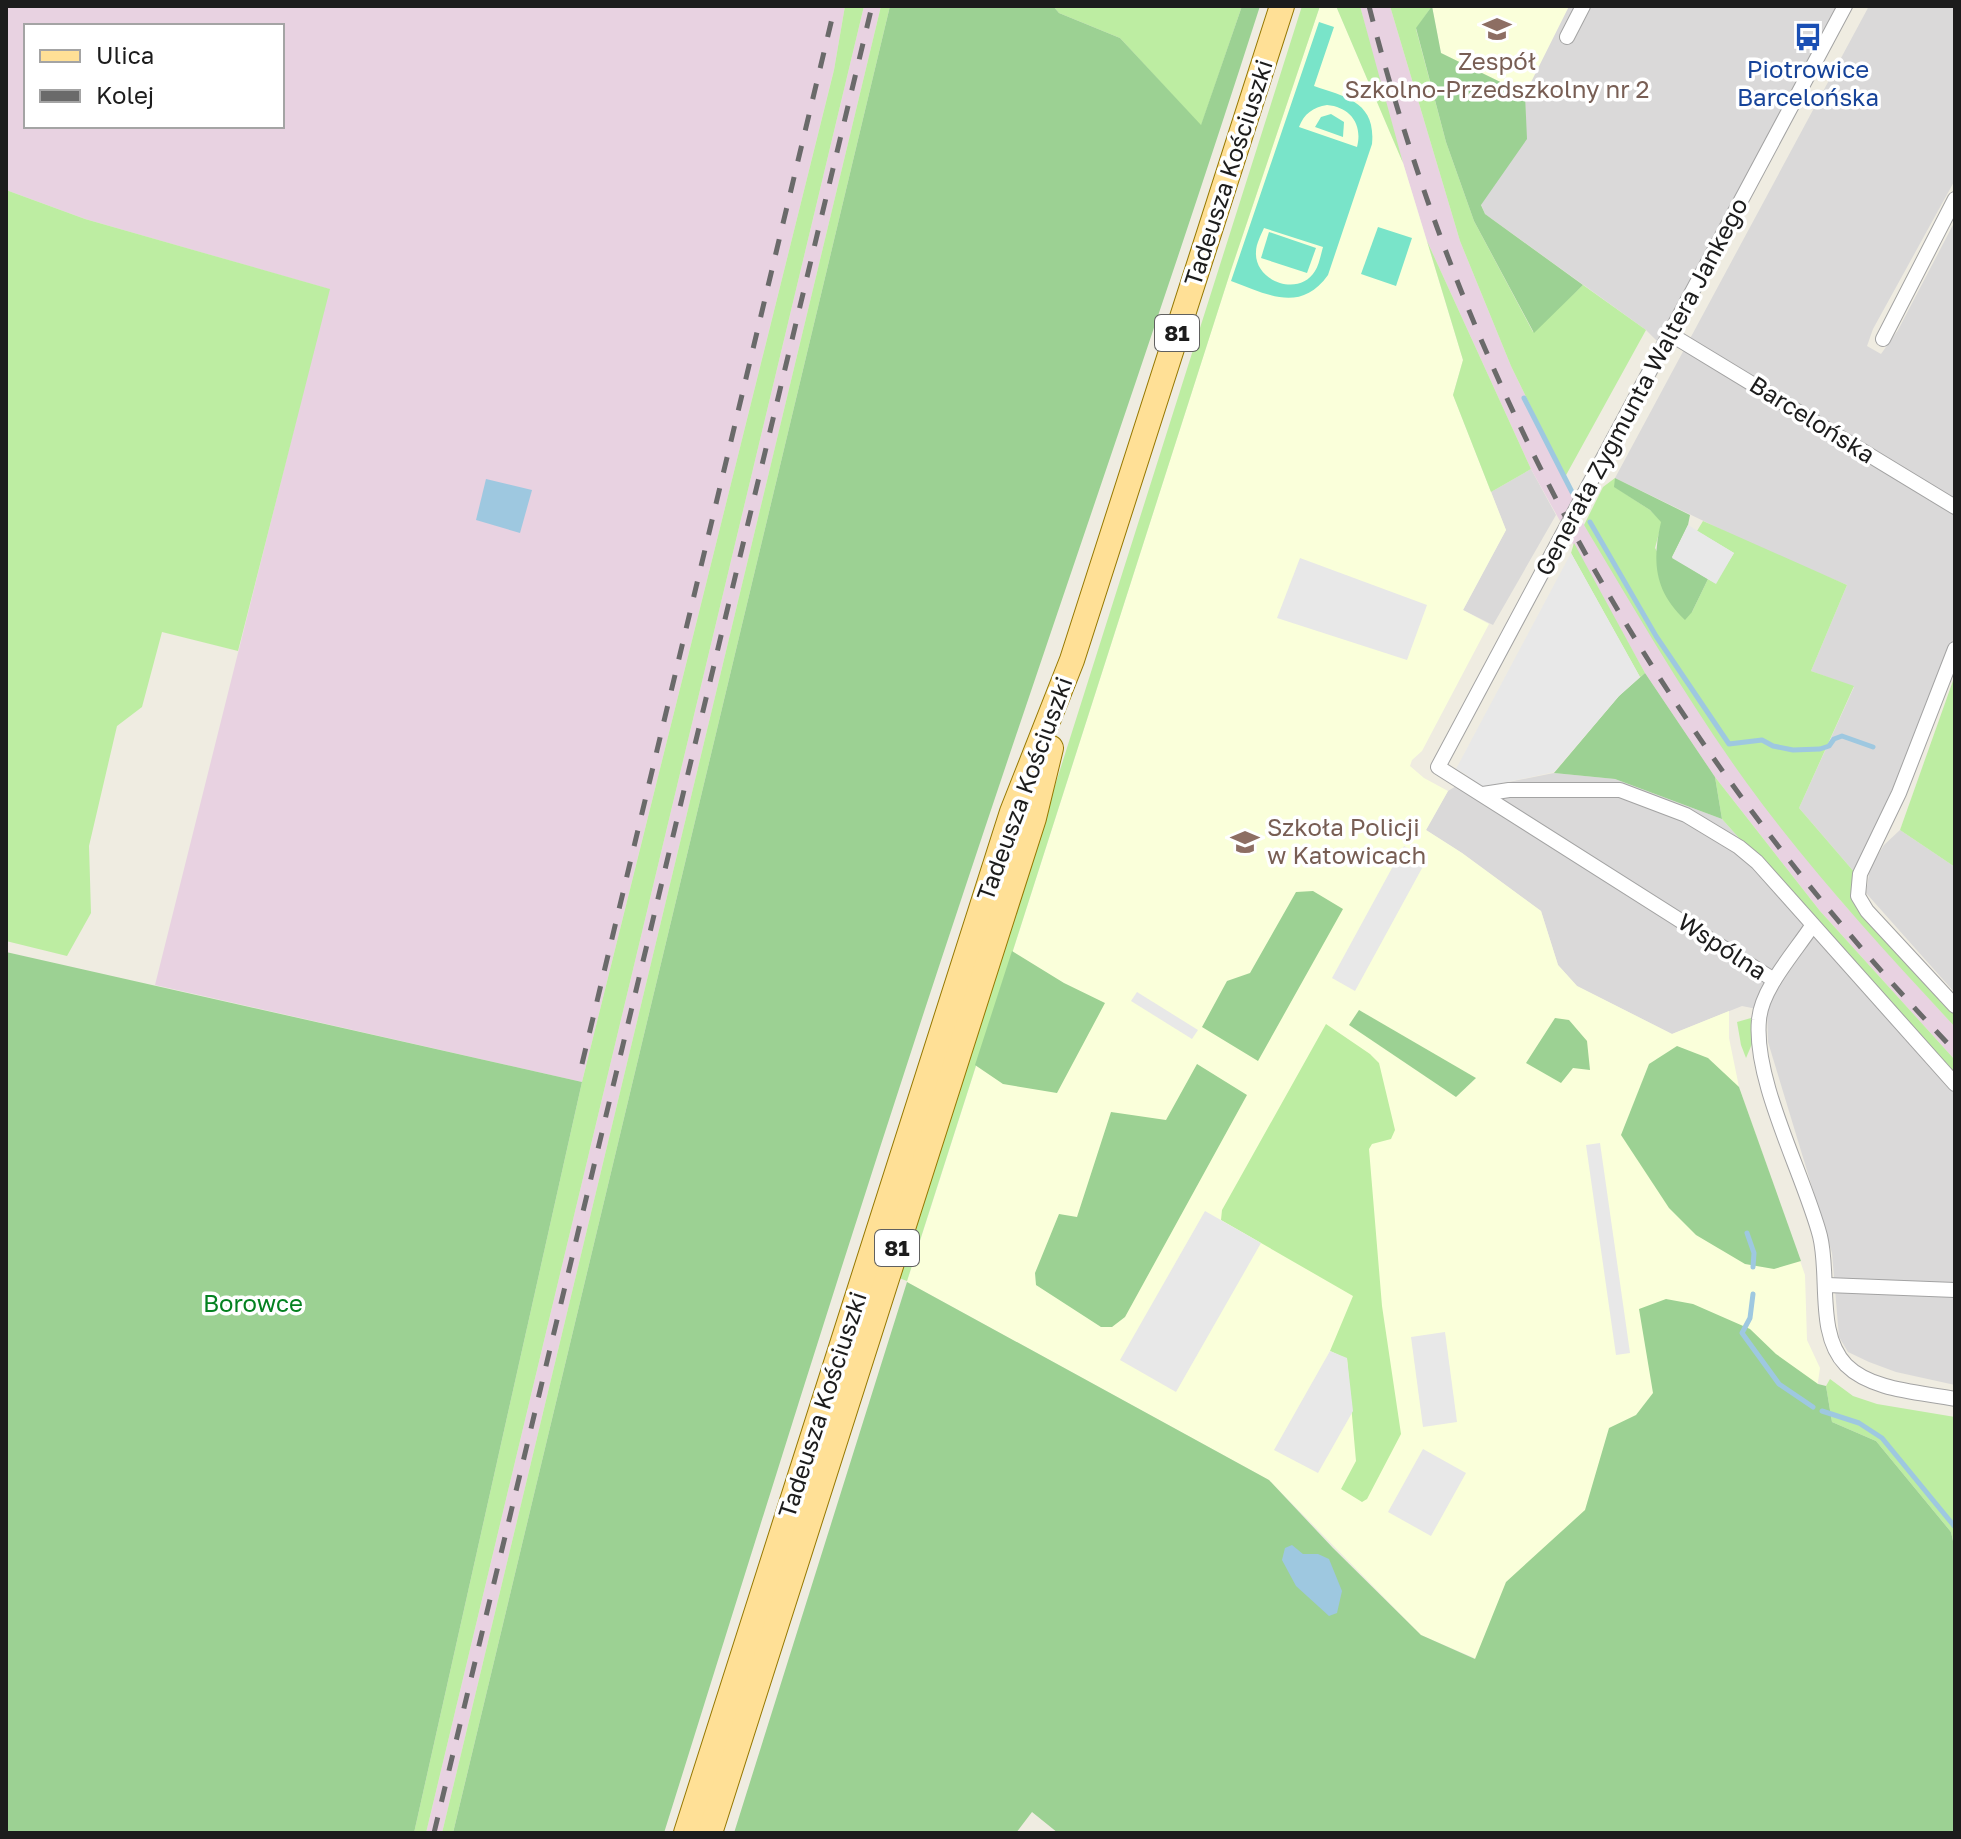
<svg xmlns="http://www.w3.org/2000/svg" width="1961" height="1839" viewBox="0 0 1961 1839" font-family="'Golos Text',sans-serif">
<rect width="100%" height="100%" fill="#efece1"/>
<g fill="#dad9d9">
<path d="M1569,6h268l-178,337 -13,-13 -161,-116 -4,-10 45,-65 -1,-45z"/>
<path d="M1869,6h86v174l-82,149 -6,17 14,8 17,-24 57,-109v414l-61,156 -39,82 -56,-65 55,-121 -43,-16 36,-86 -94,-40 -138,-67z"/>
<path d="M1531,469l25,46 -63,110 -30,-15 43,-80 -15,-38z"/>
<path d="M1554,773l61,6 107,40 233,260v306l-59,-13 -27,-10 -21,-10 -9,-15 -7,-84 -64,-211 -1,-31 -25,-5 -70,28 -95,-48 -19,-21 -17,-54 -79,-58 -36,-23 22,-39 18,-11 13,8z"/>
<path d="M1900,830l55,37v126l-89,-100 4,-25 14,-23z"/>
</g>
<g fill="#e8d2e1" fill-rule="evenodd">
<path d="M6,6h839l-11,64 -252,1012 -427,-97 174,-696 -244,-70 -79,-29zM26,26h256v100h-256z"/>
<path d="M864,6h17l-439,1827h-16z"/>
<path d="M1360,6h30l70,235 51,125 54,111 19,48 162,256 95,120 114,126v33l-135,-149 -105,-134 -70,-104 -114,-204 -104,-228 -42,-137z"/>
</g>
<g fill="#faffda">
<path d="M1320,6h16l67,157 60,197 -10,35 53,135 -43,80 26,14 -67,127 -10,9 -2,6 14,12 24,13 -22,39 36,23 79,58 17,54 19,21 95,48 57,-23v27l10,49 66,188 2,65 13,28 -21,146 -271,167 -107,-46 -152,-155 -362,-198 324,-1012z"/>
<path d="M1432,6h137l-44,88 -84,-41z"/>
</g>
<g fill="#bdeda2">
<path d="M845,6h19l-438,1827h-12l168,-751 252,-1012z"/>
<path d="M881,6h9l-437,1827h-11z"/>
<path d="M1053,6h189l-41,120 -81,-88 -61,-25z"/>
<path d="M1302,6h18l-89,264 -324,1011 -8,-3z"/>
<path d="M1336,6h24l43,157 -64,-150z"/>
<path d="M1390,6h42l-16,23 30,113 28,79 59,111 50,-47 63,45 -81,147 -54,-111 -51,-125z"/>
<path d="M6,190l79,29 245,70 -92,362 -76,-19 -20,75 -25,19 -28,120 2,67 -24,43 -61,-15z"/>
<path d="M1427,241l104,228 -40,23 -38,-97 10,-35z"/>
<path d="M1615,478v9l35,23 12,12 -7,26 37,64 16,-33 7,4 19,-30 -37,-22 6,-10 144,64 -36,86 43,15 -55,122 56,65 -4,19 8,14 96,107v14c-73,-79 -146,-158 -209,-245 -59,-82 -110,-170 -162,-257l19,-38z"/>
<path d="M1574,543l71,130 -5,4 -69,-124z"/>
<path d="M1955,675v192l-55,-37z"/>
<path d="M1715,777l105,134 135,149v19l-233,-260z"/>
<path d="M1751,1018l1,26 -6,14 -5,-13 -4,-23z"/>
<path d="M1326,1024l44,30 9,9 16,67 -4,9 -19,5 -3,5 13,157 19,128 -34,65 -5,3 -21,-13 15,-28 -9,-102 -17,-8 23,-55 -132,-76 1,-10z"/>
<path d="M1830,1379l23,17 24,8 78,13v133l-4,-18 -75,-91 -44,-19 -6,-36z"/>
</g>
<g fill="#9cd193">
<path d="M890,6h163l6,7 61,25 81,87 41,-119h18c-95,297 -199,592 -297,888 -104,312 -201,626 -299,939h-211z"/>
<path d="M1432,6l9,47 84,41 2,45 -46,66 4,9 98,71 -49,48 -60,-112 -28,-79 -30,-114z"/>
<path d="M1615,478l75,37 -2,10 -16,32 36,22 -16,33 -7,8c-31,-29 -33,-59 -24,-98l-11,-12 -36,-23z"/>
<path d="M1645,673l70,104 7,42 -107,-40 -61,-6 65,-77z"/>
<path d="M1313,891l30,18 -85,152 -56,-34 25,-46 23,-8 46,-81z"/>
<path d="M1012,951l52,32 41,20 -48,90 -54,-9 -28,-19z"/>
<path d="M6,952l576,130 -168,751h-408z"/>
<path d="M1359,1010l117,68 -20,19 -107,-72z"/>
<path d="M1555,1018l14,2 18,21 3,29 -17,-2 -12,15 -35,-20z"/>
<path d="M1677,1046l31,12 31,29 62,174 -27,8 -29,-5 -49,-29 -27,-27 -48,-73 28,-71z"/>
<path d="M1197,1064l50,31 -122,222 -13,10h-11l-65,-42 -1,-12 24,-59 18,3 34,-105 55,8z"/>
<path d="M907,1282l362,198 64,68 88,87 54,24 31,-77 79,-72 24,-82 27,-13 17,-22 -14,-84 27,-10 27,5 57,25 26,25 42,30 8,2 6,36 44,19 75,91 4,18v283h-897l-26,-21 -16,21h-282z"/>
</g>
<g fill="#79e4c9" fill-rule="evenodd">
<path d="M1319,22l15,5 -20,59c32,11 62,16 58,58l-44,131c-28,39 -61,19 -97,6zM1327,105c23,2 36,19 30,42l-58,-20c5,-13 14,-20 28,-22zM1264,228l59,19c-2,7 -4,18 -8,24 -16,27 -61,10 -59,-19 0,-8 5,-17 8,-24z"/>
<path d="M1331,114l13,8 -1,15 -28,-10 6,-10z"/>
<path d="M1378,227l34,11 -16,48 -35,-12z"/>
<path d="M1269,232l47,16 -9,25 -46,-15z"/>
</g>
<g fill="#e8e8e8">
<path d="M1688,525l46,28 -18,31 -44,-26z"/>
<path d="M1571,553l69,124 -21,19 -65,76 -75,16 -13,-8 1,-5 -11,-6z"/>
<path d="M1300,558l127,47 -20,55 -130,-42z"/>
<path d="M1404,846l23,13 -72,132 -23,-13z"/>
<path d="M1137,992l61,38 -6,9 -61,-38z"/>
<path d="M1600,1143l30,210 -14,2 -30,-210z"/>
<path d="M1205,1211l56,32 -85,149 -56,-32z"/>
<path d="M1445,1332l12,90 -34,5 -12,-90z"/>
<path d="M1330,1351l17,7 6,53 -35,62 -44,-23z"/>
<path d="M1423,1449l43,24 -35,63 -43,-24z"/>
</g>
<g fill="#9ec8e0">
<path d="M486,479l46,11 -12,43 -44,-13z"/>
<path d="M1292,1545l11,9h15l11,5 13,32 -5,22 -8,3 -33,-30 -14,-26 3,-12z"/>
</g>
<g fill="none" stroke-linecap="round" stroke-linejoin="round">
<g stroke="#9ec8e0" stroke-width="5">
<path d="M1524,398l48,94"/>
<path d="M1590,522l66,114 73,108 33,-4 11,6 20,4 27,-1 9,-3 5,-7 8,-3 31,11"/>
<path d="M1747,1233l7,20 -1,14"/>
<path d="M1753,1294l-3,24 -8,15 37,51 34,23"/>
<path d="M1822,1411l37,12 23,15 73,89"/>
</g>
<defs>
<g id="street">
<path d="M1567,37l16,-31"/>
<path d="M1670,334l285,173"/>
<path d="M1883,339l72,-140"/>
<path d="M1955,649l-56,144 -39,81 -2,22 9,15 88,95"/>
<path d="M1483,794l26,-4h111l66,25 53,32 18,15 198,222"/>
<path d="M1812,926c-17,26 -51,63 -53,94 -6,61 45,155 61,216 10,40 -4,98 26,129 26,26 75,27 109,34"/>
<path d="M1774,980l-336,-213 407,-761"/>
<path d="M1827,1285l128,5"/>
</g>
<g id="primary">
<path d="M686,1833l326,-1021 60,-152 210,-654"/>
<path d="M710,1833l324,-1015 17,-70"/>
</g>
</defs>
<use href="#street" stroke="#a3a3a3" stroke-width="16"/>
<use href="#primary" stroke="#957800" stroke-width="26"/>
<use href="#street" stroke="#fff" stroke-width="14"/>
<use href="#primary" stroke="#ffe096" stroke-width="24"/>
<g stroke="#6a6a6a" stroke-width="5" stroke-dasharray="16 16" stroke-linecap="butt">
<path d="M1369,6c102,401 300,747 586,1045"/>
<path d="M582,1064l253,-1058"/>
<path d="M434,1833l438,-1827"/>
</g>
</g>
<defs>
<symbol id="school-bare" viewBox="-9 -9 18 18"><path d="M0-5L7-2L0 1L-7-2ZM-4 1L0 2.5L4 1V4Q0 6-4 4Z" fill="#8d6e63" stroke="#fff" stroke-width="2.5" paint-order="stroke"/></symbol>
<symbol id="bus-bare" viewBox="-9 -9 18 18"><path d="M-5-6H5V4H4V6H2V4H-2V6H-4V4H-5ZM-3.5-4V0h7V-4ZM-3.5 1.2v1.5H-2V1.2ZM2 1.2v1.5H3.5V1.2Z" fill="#1a4fb4" stroke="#fff" stroke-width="2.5" paint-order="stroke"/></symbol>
<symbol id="university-bare" viewBox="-9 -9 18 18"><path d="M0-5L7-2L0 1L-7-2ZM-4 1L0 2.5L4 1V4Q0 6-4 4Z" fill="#8d6e63" stroke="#fff" stroke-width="2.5" paint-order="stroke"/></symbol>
</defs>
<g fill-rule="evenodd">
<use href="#school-bare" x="1477" y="9" width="40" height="40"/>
<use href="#bus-bare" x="1788" y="17" width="40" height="40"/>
<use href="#university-bare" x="1225" y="822" width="40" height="40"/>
</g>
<g text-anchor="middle" stroke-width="7" stroke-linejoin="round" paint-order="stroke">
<g fill="#fff" stroke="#606060" stroke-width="2">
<rect x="1155" y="315" width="44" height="36" rx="6"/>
<rect x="875" y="1230" width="44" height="36" rx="6"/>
</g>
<g font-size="22" font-weight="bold" fill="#1c1c1c">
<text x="1177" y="341">81</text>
<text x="897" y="1256">81</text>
</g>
<g font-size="24" fill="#785e54" stroke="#fff">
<text x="1497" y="70">Zespół<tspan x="1497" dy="28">Szkolno-Przedszkolny nr 2</tspan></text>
<text x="1267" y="836" text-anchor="start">Szkoła Policji<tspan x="1267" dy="28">w Katowicach</tspan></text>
</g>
<g font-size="24" fill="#164399" stroke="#fff">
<text x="1808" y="78">Piotrowice<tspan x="1808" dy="28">Barcelońska</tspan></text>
</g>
<g font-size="24" fill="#1c1c1c" stroke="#fff">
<text transform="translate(1229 173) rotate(-72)" y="8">Tadeusza Kościuszki</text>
<text transform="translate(1642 387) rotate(-62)" y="8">Generała Zygmunta Waltera Jankego</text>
<text transform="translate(1812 420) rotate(32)" y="8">Barcelońska</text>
<text transform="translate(1025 789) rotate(-70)" y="8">Tadeusza Kościuszki</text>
<text transform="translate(1722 947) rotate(33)" y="8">Wspólna</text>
<text transform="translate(823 1405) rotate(-72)" y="8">Tadeusza Kościuszki</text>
</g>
<g font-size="24" fill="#048120" stroke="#fff">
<text x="253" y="1312">Borowce</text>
</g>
</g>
<rect width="1961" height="1839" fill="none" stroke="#1c1c1c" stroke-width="16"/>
<rect x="24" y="24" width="260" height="104" fill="#ffffff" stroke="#a4a4a4" stroke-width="2"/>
<rect x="40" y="50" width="40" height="12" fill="#ffe096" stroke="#a4a4a4" stroke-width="2"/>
<text x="96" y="64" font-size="24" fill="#1c1c1c">Ulica</text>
<rect x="40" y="90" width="40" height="12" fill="#6a6a6a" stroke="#a4a4a4" stroke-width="2"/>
<text x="96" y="104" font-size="24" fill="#1c1c1c">Kolej</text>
</svg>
